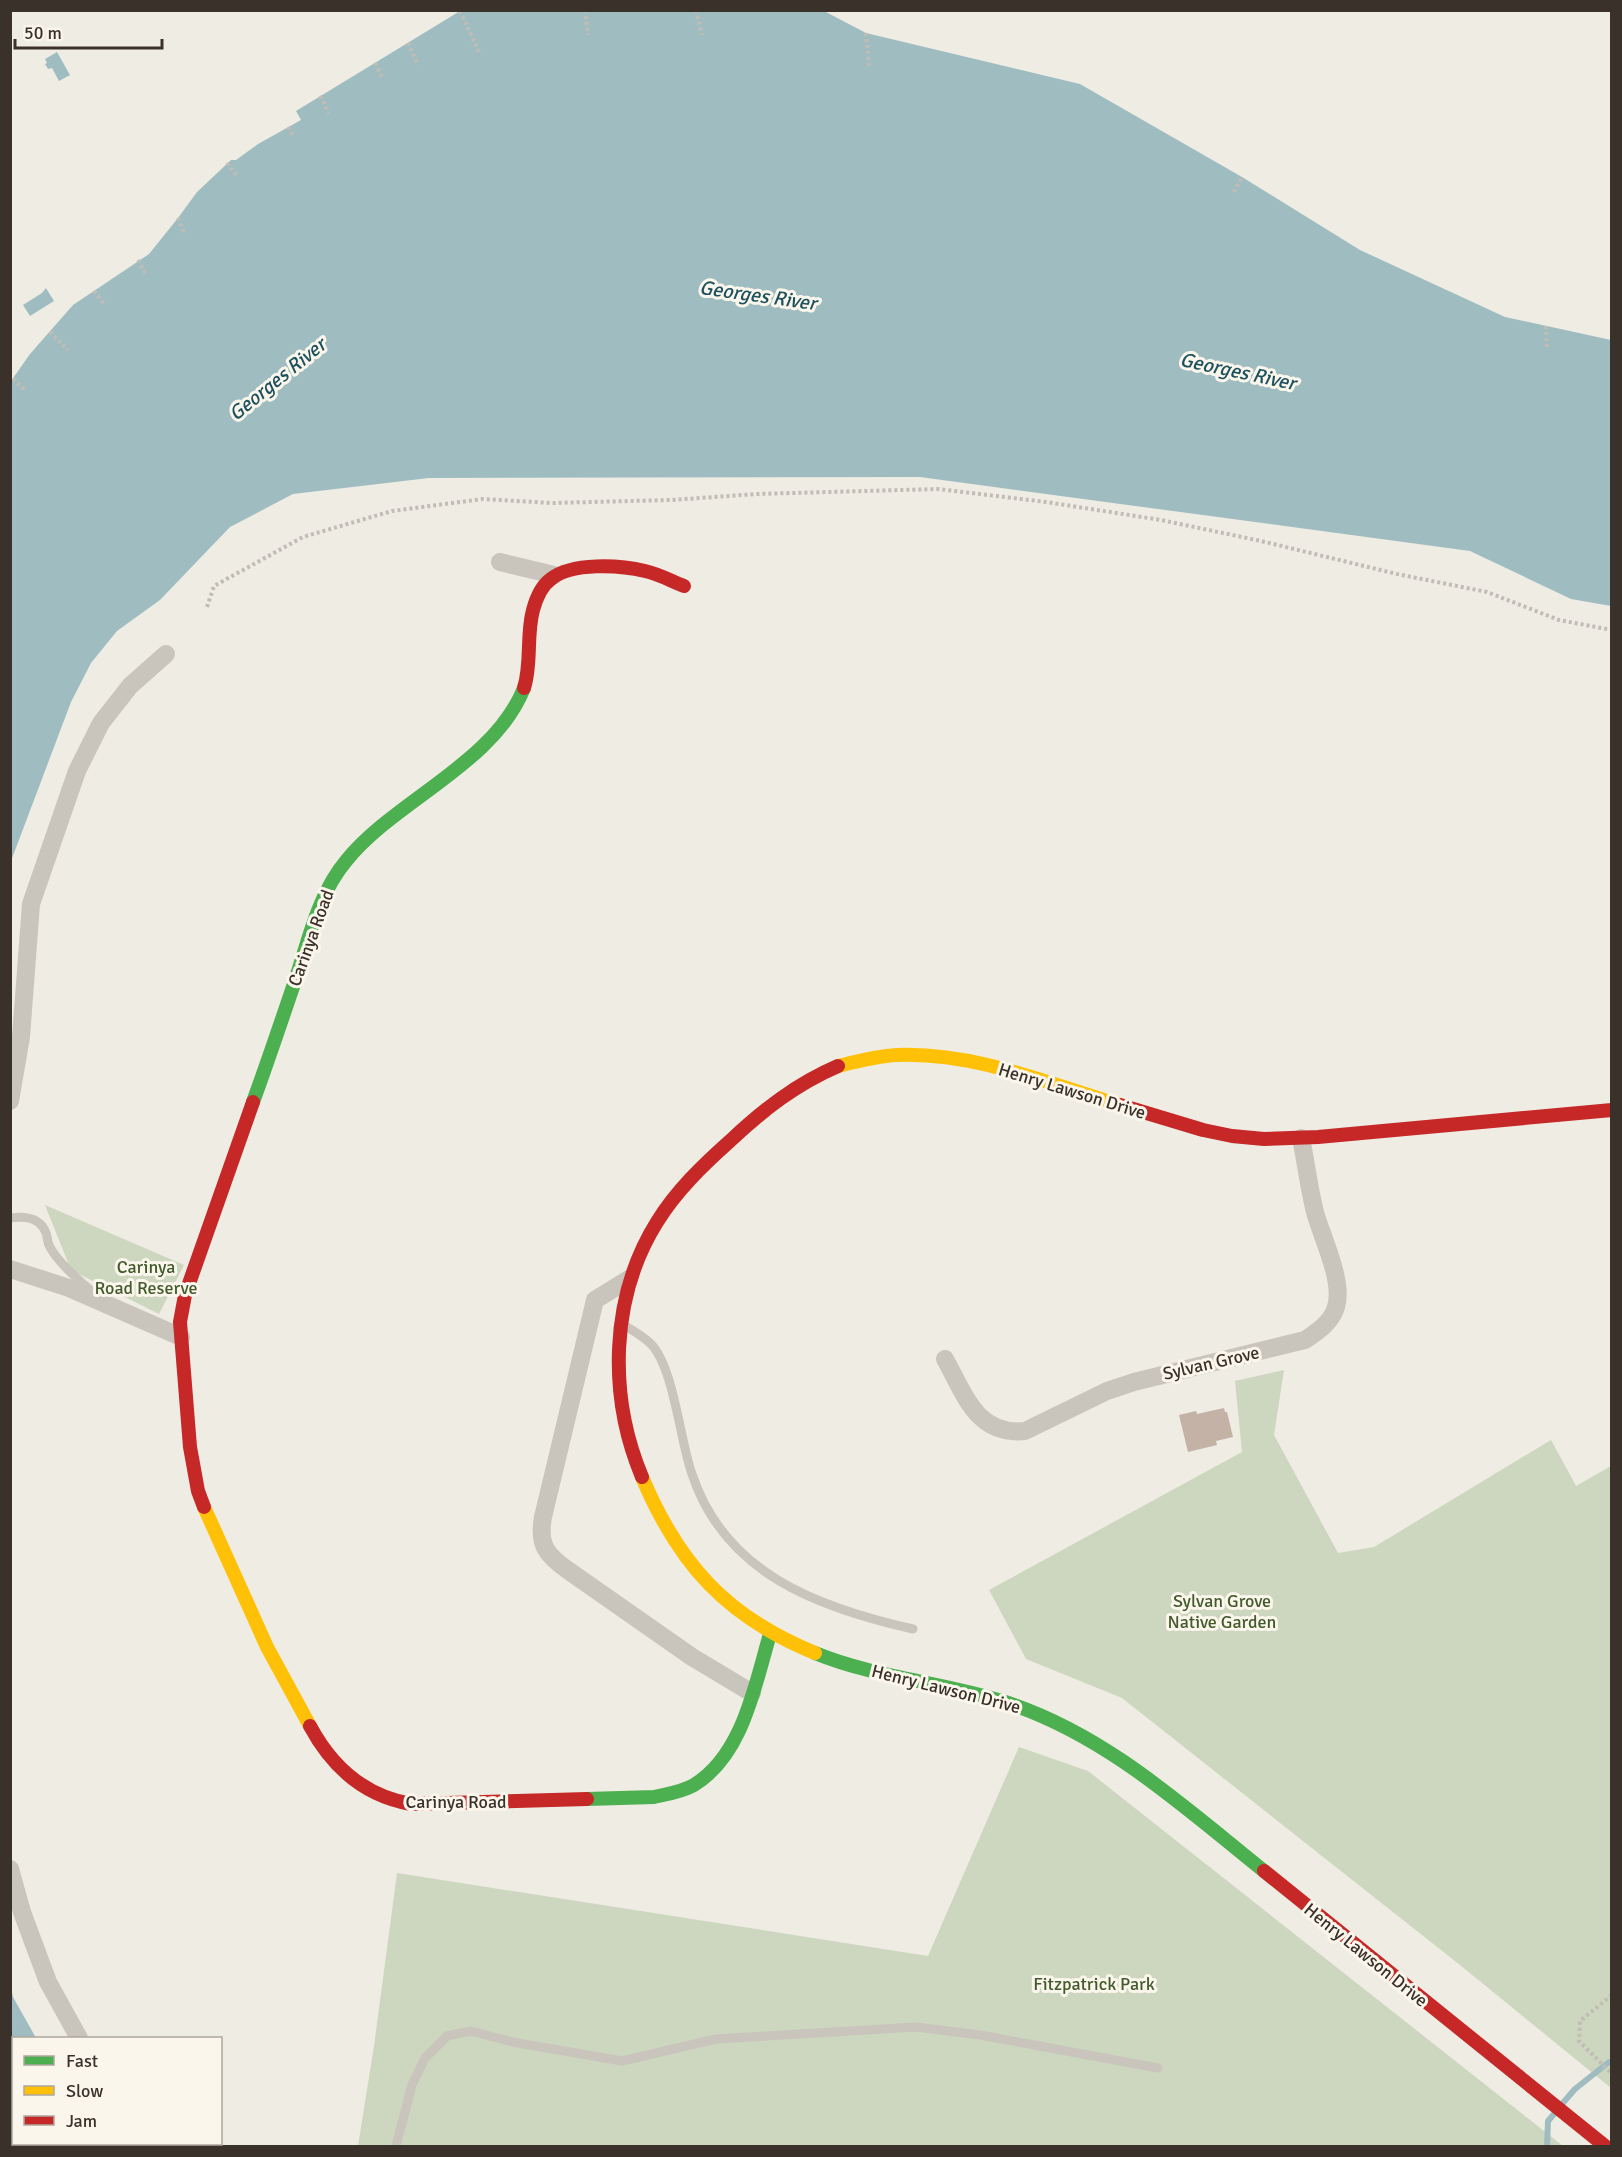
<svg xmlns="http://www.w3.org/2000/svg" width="1622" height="2157" viewBox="0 0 1622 2157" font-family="Signika,sans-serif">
<rect width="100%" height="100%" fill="#efece4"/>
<g fill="#cdd6be">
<path d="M45,1205l139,60 -25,49 -88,-44z"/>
<path d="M1284,1370l-10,65 64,118 36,-6 177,-107 25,46 35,-20v622l-151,-123 -338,-267 -96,-39 -37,-69 253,-138 -7,-71z"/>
<path d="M1019,1747l69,24 475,375h-1205l16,-100 23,-173 531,83z"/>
</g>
<g fill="#9fbdc1">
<path d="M460,11h364l42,22 214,51 162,93 118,73 145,67 106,23v266l-40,-7 -101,-48 -550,-74 -491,1 -136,16 -63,33 -70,73 -43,31 -26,32 -20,39 -60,159v-480l19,-27 43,-49 76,-51 29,-36 19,-26 34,-32h5l22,-16 43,-24 -5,-9z"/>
<path d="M57,52l13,23 -11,6 -7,-13 -4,1 -3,-5 2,-1 -2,-4z"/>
<path d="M46,288l8,13 -24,15 -7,-11 19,-12z"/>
<path d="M11,1988l2,9 23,41h-22v106h83l2,2h-88z"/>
</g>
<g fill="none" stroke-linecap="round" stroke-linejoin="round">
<g stroke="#9fbdc1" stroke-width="6">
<path d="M1562,2104l13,-15 34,-27 3,1"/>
<path d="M1547,2146l1,-25 6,-7"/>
</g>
</g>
<path fill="#c3b2a5" d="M1224,1408l1,4h2l6,25 -17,4 1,4 -29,7 -9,-37 17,-4 1,3z"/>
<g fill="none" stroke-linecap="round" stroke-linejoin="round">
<g stroke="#c1bcb5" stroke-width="4" stroke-dasharray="3 3" stroke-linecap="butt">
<path d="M585,10l3,25"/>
<path d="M696,10l6,25"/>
<path d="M460,11l20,43"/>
<path d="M866,33l3,33"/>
<path d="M408,43l10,22"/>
<path d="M375,63l8,16"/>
<path d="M320,96l9,17"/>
<path d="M288,127l5,8"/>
<path d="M227,163l11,14"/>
<path d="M1234,192l8,-15"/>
<path d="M178,218l7,17"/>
<path d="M138,260l8,14"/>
<path d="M94,291l11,14"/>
<path d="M1546,326l1,23"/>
<path d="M50,332l18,18"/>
<path d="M13,379l13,12"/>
<path d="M207,607l7,-21 89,-49 89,-26 91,-12 68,4 120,-3 86,-6 181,-5 108,13 115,18 100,21 136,33 90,18 72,28 53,10"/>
<path d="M1612,1995l-32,26 -1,20 33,33"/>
</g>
<g stroke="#c9c4bc" stroke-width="9">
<path d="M10,1218c15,-2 30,-1 36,15 2,5 1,10 4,14 7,14 30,35 43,45"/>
<path d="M625,1326c9,5 19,11 26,18 23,24 29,97 41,130 33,100 127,134 221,155"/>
<path d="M396,2146l16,-61 13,-27 22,-22 24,-5 41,11 110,19 94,-22 200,-12 64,8 178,33"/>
</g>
<g stroke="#c9c4bc" stroke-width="18">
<path d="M500,562l54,13"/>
<path d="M10,1101l11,-64 10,-133 46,-133 24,-48 29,-37 36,-32"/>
<path d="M10,1269l59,19 112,49"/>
<path d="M629,1279l-34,21 -52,217c-5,28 3,38 26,54l123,86 60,36"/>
<path d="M945,1359c20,36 32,77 80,72l82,-40 27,-9 171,-42c12,-8 27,-18 31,-33 8,-26 -14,-69 -21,-95 -6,-24 -9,-49 -14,-74"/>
<path d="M10,1869l12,43 26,70 31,56"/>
<path d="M154,2144l2,2"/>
</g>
<g stroke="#4caf50" stroke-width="14">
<path d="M253,1102c15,-41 29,-83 43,-124 13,-40 23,-85 50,-117 49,-61 148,-97 178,-173"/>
<path d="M815,1653c61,25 128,29 190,49 100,32 179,105 259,169"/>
<path d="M587,1799l67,-2c13,-3 28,-5 40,-12 49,-30 61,-100 76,-151"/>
</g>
<g stroke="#ffc107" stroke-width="14">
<path d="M838,1066c20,-5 39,-10 59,-11 76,-3 151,28 223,50"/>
<path d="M642,1477c37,88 85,140 173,176"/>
<path d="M204,1507l63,140 43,79"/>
</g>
<g stroke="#c62828" stroke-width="14">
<path d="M524,688c8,-25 2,-52 9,-78 3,-11 8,-24 18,-31 21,-17 69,-14 94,-8 14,3 26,10 39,15"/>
<path d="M1120,1105l83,25 29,6 32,3 54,-2 294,-27"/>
<path d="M642,1477c-34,-81 -32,-180 15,-255 19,-31 46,-57 73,-81 33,-31 66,-57 108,-75"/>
<path d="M204,1507l-6,-16 -8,-44 -10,-125 5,-27 68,-193"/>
<path d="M310,1726c22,41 55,70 101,78l176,-5"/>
<path d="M1264,1871l341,275"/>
</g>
</g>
<g text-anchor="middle" stroke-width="6" stroke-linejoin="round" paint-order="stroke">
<g font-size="18" fill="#3a312a" stroke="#fbf6ec">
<text transform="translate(311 938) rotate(-70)" y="6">Carinya Road</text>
<text transform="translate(1072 1091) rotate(17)" y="6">Henry Lawson Drive</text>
<text transform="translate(1211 1363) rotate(-13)" y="6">Sylvan Grove</text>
<text transform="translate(946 1689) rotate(14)" y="6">Henry Lawson Drive</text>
<text x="456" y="1808">Carinya Road</text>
<text transform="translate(1366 1955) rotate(39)" y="6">Henry Lawson Drive</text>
</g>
<g font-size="18" fill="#435a2d" stroke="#fbf6ec">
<text x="146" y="1273">Carinya<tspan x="146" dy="21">Road Reserve</tspan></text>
<text x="1222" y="1607">Sylvan Grove<tspan x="1222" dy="21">Native Garden</tspan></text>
<text x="1094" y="1990">Fitzpatrick Park</text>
</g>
<g font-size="20" font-style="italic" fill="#1d515e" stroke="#fbf6ec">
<text transform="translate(758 295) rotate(8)" y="7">Georges River</text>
<text transform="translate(1238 371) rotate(12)" y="7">Georges River</text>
<text transform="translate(277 379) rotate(-39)" y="7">Georges River</text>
</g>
</g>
<rect width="1622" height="2157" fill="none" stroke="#3a312a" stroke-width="24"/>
<rect x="12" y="2037" width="210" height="108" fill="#fbf6ec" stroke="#aea79e" stroke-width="1.5"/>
<rect x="24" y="2056" width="30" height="9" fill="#4caf50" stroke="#aea79e" stroke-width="1.5"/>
<text x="66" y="2067" font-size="18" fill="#3a312a">Fast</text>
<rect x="24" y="2086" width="30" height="9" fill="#ffc107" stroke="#aea79e" stroke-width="1.5"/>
<text x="66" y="2097" font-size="18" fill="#3a312a">Slow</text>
<rect x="24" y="2116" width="30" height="9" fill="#c62828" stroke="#aea79e" stroke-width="1.5"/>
<text x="66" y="2127" font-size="18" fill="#3a312a">Jam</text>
<path d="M15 39v9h147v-9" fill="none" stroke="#3a312a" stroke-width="3"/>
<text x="24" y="39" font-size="18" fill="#3a312a" stroke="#fbf6ec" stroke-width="4.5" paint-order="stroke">50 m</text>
</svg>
